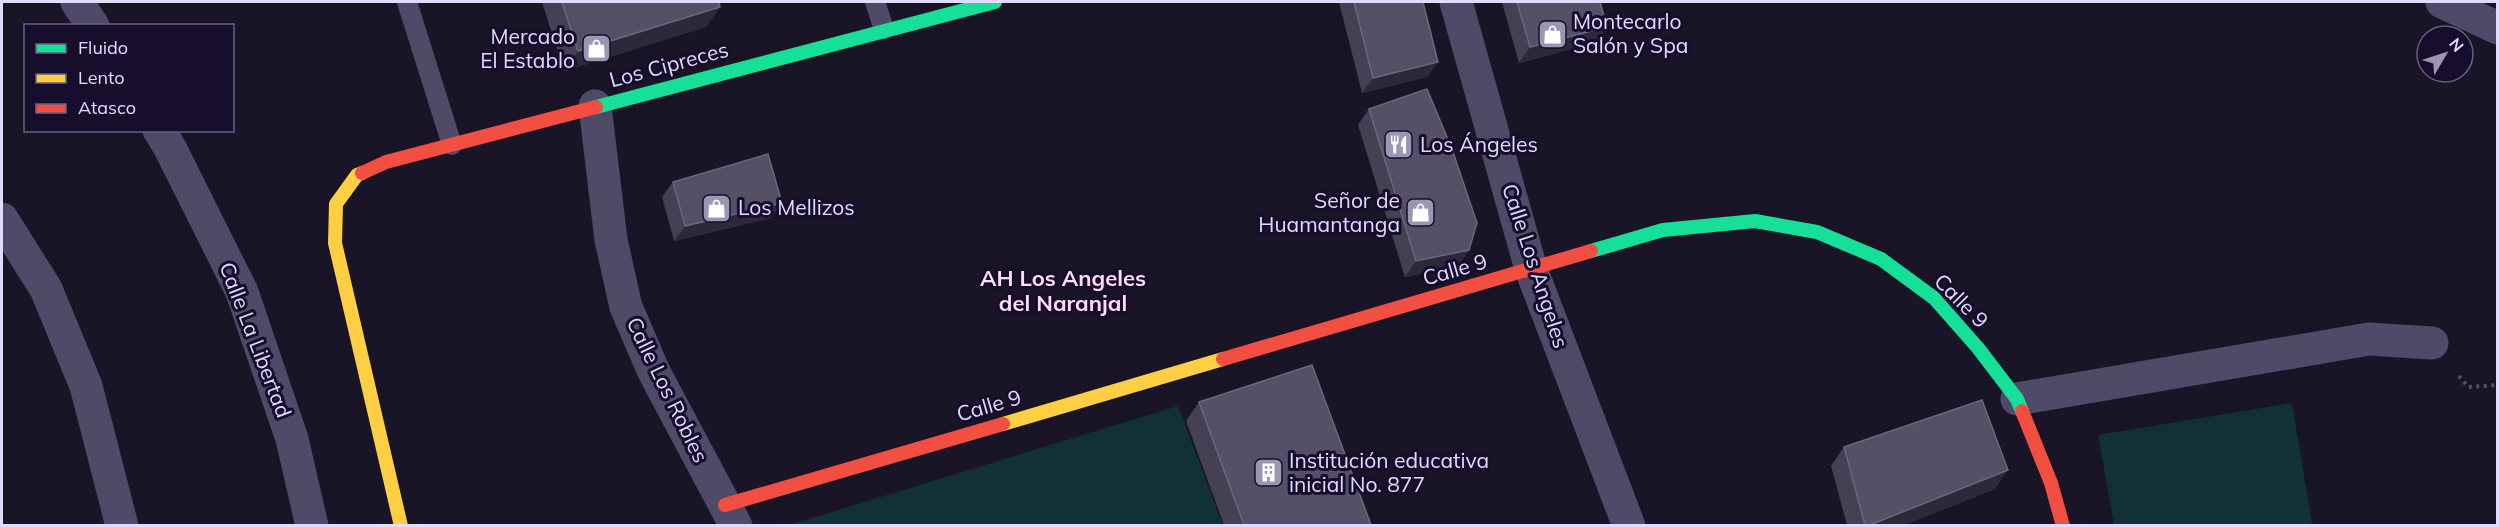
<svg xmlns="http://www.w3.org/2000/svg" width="2499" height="527" viewBox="0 0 2499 527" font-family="Mulish,sans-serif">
<rect width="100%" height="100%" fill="#1a1526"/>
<g fill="#123136">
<path d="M2292,403l20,120 -15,3 -183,-1 -16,-90z"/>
<path d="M1178,406l45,119h-434z"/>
</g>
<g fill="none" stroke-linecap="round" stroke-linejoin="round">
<path stroke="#485668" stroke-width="4" stroke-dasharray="3 4.5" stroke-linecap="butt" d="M2459,376l9,11 30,-2"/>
<g stroke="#4e4a67" stroke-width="20">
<path d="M407,2l45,143"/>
<path d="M875,2l9,27"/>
</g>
<g stroke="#4e4a67" stroke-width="33">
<path d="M77,2l16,24"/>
<path d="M1456,2l75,267 98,257"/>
<path d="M2442,2l56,26"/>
<path d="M595,106l16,134 15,67 28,65 82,154"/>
<path d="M159,130l11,18 72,144 50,147 20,87"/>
<path d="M2,219l44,70 40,97 36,140"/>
<path d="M2017,399l352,-60 63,4"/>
</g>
<g stroke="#16e098" stroke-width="14">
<path d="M596,107l399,-105"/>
<path d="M1591,251l72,-21 92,-9 62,11 64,27 53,39 44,50 39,51 5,12"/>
</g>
<g stroke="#ffcf43" stroke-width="14">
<path d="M362,173l-5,2 -21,29 -1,39 66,283"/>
<path d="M1003,424l220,-65"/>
</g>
<g stroke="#f24e42" stroke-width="14">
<path d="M362,173l24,-11 210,-55"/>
<path d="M1223,359l368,-108"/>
<path d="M2022,411l29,72 12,43"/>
<path d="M725,505l278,-81"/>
</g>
</g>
<g fill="#454054">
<path d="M542,2h177l1,5 -14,20 -142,44z"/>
<path d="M1339,2h84l15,60 -11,15 -65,16z"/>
<path d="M1502,2h98l7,25 -11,15 -77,21z"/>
<path d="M1369,109l100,141 -11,16 -53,11 -47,-152z"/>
<path d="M673,182l98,36 -97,23 -12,-44z"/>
<path d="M1199,402l172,123h-147l-38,-104z"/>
<path d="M1844,447l151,42 -91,36h-57l-16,-59z"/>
</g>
<g fill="#2d283a">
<path d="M720,7l-14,20 -142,44 14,-20z"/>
<path d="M1607,27l-11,15 -77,21 11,-16z"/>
<path d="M1438,62l-11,15 -65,16 11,-15z"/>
<path d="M782,203l-11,15 -97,23 11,-15z"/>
<path d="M1469,250l-11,16 -53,11 11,-16z"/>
<path d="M2008,470l-13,19 -91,36h-34z"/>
</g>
<g fill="#565066" stroke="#6c667e" stroke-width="1.5">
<path d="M562,2h157l1,5 -142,44z"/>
<path d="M1354,2h69l15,60 -65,16z"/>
<path d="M1517,2h83l7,25 -77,20z"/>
<path d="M1427,89l25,60 25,74 -8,27 -53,11 -47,-152z"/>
<path d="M768,154l14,49 -97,23 -12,-44z"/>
<path d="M1312,365l59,160h-127l-45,-123z"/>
<path d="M1982,400l26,70 -138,55h-5l-21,-78z"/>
</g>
<defs>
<symbol id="shop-square" viewBox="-11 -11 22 22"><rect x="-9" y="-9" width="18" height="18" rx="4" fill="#9c95b3" stroke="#170e2d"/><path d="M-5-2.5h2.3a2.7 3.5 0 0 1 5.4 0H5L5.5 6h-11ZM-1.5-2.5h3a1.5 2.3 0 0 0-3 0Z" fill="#fff"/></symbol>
<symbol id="restaurant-square" viewBox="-11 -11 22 22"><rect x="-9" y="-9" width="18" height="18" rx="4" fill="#9c95b3" stroke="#170e2d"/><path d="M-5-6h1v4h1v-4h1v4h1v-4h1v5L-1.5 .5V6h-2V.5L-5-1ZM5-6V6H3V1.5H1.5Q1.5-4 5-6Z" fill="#fff"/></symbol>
<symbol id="building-square" viewBox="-11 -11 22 22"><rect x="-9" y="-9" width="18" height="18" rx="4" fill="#9c95b3" stroke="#170e2d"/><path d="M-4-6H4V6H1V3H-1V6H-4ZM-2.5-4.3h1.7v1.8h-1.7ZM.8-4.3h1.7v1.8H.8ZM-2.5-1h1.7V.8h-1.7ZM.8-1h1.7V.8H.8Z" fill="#fff"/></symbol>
</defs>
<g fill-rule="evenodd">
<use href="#shop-square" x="1536" y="18" width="33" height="33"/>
<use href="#shop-square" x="580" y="32" width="33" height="33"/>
<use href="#restaurant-square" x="1382" y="128" width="33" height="33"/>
<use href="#shop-square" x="700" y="192" width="33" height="33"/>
<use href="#shop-square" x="1404" y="196" width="33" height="33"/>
<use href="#building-square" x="1252" y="456" width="33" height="33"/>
</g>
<g text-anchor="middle" stroke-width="6" stroke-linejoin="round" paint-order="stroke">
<g font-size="21" fill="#e2daff" stroke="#170e2d" text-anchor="start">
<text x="1573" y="29">Montecarlo<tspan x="1573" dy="24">Salón y Spa</tspan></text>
<text x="575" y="44" text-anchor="end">Mercado<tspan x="575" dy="24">El Establo</tspan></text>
<text x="1420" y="152">Los Ángeles</text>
<text x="1400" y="208" text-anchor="end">Señor de<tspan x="1400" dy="24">Huamantanga</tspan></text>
<text x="738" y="215">Los Mellizos</text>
<text x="1289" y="468">Institución educativa<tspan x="1289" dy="24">inicial No. 877</tspan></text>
</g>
<g font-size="21" fill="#e2daff" stroke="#170e2d">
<text transform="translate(669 65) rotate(-15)" y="7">Los Cipreces</text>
<text transform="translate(1535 266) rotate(72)" y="7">Calle Los Angeles</text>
<text transform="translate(1455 270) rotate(-16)" y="7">Calle 9</text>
<text transform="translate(1961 301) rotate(45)" y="7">Calle 9</text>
<text transform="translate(255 340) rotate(69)" y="7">Calle La Libertad</text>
<text transform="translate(667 390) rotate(64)" y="7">Calle Los Robles</text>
<text transform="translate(989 406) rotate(-16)" y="7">Calle 9</text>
</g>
<g font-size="22" font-weight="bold" fill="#ffdcef" stroke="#170e2d">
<text x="1063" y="286">AH Los Angeles<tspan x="1063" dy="25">del Naranjal</tspan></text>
</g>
</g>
<rect width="2499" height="527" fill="none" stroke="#e2daff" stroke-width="6"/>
<rect x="24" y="24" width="210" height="108" fill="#170e2d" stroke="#686081" stroke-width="1.5"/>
<rect x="36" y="44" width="30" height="9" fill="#16e098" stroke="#686081" stroke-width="1.5"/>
<text x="78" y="54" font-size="18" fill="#e2daff">Fluido</text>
<rect x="36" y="74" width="30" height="9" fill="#ffcf43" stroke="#686081" stroke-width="1.5"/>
<text x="78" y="84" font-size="18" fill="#e2daff">Lento</text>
<rect x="36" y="104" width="30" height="9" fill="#f24e42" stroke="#686081" stroke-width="1.5"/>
<text x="78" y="114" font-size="18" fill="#e2daff">Atasco</text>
<g transform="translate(2445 54) rotate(51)"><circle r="28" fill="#170e2d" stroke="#686081" stroke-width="1.5"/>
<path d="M0-4.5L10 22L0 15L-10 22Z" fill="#9c95b3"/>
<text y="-9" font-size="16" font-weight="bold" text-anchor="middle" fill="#e2daff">N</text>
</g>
</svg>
